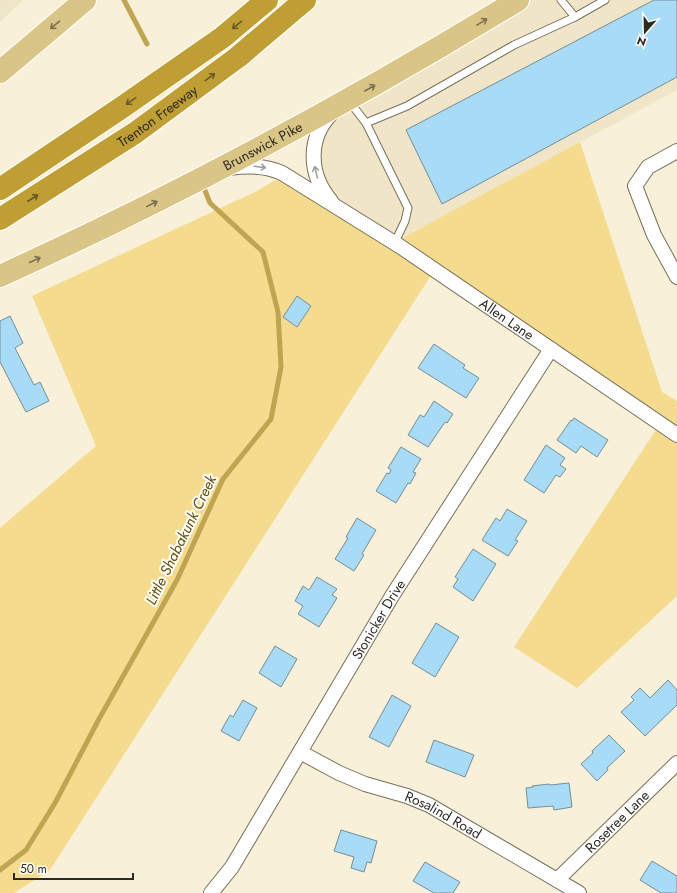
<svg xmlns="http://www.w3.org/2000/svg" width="677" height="893" viewBox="0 0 677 893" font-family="Jost,sans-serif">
<rect width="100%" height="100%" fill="#f8f0d8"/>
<g fill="#f0e6c7">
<path d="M0,0h23l-23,22z"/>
<path d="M518,0h159v90l-282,152 -73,-52 -9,-29 14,-44z"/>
</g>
<path fill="#f4db8e" d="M580,142l82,250 15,9v195l-100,92 -63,-41 149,-228 -226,-153 -387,604 -36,23h-14v-365l96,-82 -64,-150 223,-104 38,-22 29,20 73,52z"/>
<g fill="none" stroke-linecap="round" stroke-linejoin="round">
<g stroke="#bfa552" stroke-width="5">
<path d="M124,0l23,44"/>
<path d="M0,870l26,-20 29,-47 44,-84 78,-139 46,-101 48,-60 10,-52 -3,-55 -15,-60 -53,-49 -8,-20"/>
</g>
</g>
<g fill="#a8dcf6" stroke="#758d99">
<path d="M654,0h23v77l-235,127 -36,-74z"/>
<path d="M297,296l14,10 -14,21 -14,-10z"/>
<path d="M10,316l13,27 -8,5 19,37 6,-3 9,19 -23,11 -26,-50v-41z"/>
<path d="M434,344l31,21 -2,3 16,10 -13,20 -48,-30z"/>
<path d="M434,401l19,13 -6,9 -2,-1 -17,25 -20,-12 12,-20 4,2z"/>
<path d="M574,418l34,22 -11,17 -16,-11 -5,7 -19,-13 14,-20 1,1z"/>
<path d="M546,445l19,13 -5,7 6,4 -6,8 -4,-2 -12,18 -20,-13z"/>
<path d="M401,447l20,12 -8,13 3,1 -6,11 -2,-1 -12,20 -20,-12 11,-18 2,1 2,-4 -3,-2z"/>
<path d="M507,509l20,12 -12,19 3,1 -10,15 -26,-16 14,-22 4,3z"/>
<path d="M357,518l19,12 -14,24 2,1 -10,16 -19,-12 13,-21 -2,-1z"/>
<path d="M473,549l23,15 -23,37 -20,-14 5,-8 -3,-2z"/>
<path d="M317,577l20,12 -5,6 5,3 -18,29 -21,-13 5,-8 -8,-5 8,-15 6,4z"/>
<path d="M436,623l23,14 -24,40 -23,-14z"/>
<path d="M275,646l22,13 -16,28 -22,-14z"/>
<path d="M668,680l9,10v15l-32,31 -24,-24 13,-12 -3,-3 9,-9 10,10z"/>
<path d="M392,695l19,11 -22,41 -20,-10z"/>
<path d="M243,700l14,8 -18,33 -18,-10 9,-16 3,2z"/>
<path d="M609,735l16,16 -18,17 1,2 -11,11 -16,-17 12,-11 -1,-2z"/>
<path d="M434,740l40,15 -9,22 -39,-15z"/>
<path d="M569,783l3,24 -18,3 -1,-4 -25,2 -2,-20 7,-1 -1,-1 17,-2 1,1z"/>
<path d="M341,830l36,11 -6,22 -4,-1 -3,10 -13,-4 3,-11 -20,-6z"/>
<path d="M652,861l25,15v17h-16l-21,-13z"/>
<path d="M425,862l35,20 -7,11h-19l-21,-12z"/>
</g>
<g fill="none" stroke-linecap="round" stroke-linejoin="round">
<defs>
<g id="service">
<path d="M575,17l30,-17"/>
<path d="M349,101l17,22 42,85 -3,13 -10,21"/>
<path d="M366,123l41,-17 107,-61 61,-28 -14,-17"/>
</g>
<g id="minor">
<path d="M677,151l-29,16 -13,19 19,49 23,42"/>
<path id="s1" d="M229,168c19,-2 35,-3 53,5l119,74 276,188"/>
<path d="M331,201c-23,-27 -24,-64 2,-89"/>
<path id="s2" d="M300,752l39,21 26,11 42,12 22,9 150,88"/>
<path id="s3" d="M557,880l120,-117"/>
<path id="s4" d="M211,893l21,-26 160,-271 159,-247"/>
</g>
<g id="primary">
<path d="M0,72l85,-72"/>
<path id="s5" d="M0,276c178,-81 351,-174 518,-276"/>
</g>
<g id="motorway">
<path d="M0,189l121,-81 102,-71 44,-37"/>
<path id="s6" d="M0,219l135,-86 103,-76 67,-57"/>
</g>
</defs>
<use href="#service" stroke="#77705b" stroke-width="9"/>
<use href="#minor" stroke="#77705b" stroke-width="16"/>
<use href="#primary" stroke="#fff" stroke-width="24"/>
<use href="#motorway" stroke="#fff" stroke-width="24"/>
<use href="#service" stroke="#fff" stroke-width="7"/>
<use href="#minor" stroke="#fff" stroke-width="14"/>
<use href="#primary" stroke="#d9c585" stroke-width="22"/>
<use href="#motorway" stroke="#bf9f34" stroke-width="22"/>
</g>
<defs><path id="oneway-shaft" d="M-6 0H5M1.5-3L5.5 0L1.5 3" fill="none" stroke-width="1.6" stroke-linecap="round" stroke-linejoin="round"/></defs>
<g stroke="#7a704e">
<use href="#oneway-shaft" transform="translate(482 22) rotate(-32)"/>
<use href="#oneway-shaft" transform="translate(55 25) rotate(140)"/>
<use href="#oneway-shaft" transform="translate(370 88) rotate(-30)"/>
<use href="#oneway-shaft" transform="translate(152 204) rotate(-26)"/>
<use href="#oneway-shaft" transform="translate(35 260) rotate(-25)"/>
</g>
<g stroke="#675929">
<use href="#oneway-shaft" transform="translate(237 25) rotate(140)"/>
<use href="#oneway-shaft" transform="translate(210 77) rotate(-36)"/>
<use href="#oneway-shaft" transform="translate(131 101) rotate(145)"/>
<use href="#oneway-shaft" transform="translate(33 198) rotate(-33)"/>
</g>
<g stroke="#a09f9b">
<use href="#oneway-shaft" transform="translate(260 167) rotate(7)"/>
<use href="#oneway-shaft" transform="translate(316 172) rotate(-104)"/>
</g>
<g text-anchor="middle" stroke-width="4" stroke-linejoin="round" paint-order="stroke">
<g font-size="14" fill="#2d2a21" stroke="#fffdf8">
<text dy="5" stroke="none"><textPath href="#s6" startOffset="188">Trenton Freeway</textPath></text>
<text dy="5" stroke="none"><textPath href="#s5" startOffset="293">Brunswick Pike</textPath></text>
<text dy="5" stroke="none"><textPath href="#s1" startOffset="322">Allen Lane</textPath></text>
<text dy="5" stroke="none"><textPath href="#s4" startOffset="321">Stonicker Drive</textPath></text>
<text dy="5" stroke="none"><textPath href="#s2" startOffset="157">Rosalind Road</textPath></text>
<text dy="5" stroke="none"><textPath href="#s3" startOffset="84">Rosetree Lane</textPath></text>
</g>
<g font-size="15" font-style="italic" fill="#635110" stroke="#fffdf8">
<text transform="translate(181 540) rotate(-64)" y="5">Little Shabakunk Creek</text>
</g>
</g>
<g transform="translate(645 32) rotate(200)" stroke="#fffdf8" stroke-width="3" paint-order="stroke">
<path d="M0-3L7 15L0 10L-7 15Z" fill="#2d2a21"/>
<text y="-6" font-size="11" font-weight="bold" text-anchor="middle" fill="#2d2a21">N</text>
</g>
<path d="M14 873v6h119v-6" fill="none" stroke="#2d2a21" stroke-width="2"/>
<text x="20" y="873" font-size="12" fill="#2d2a21" stroke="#fffdf8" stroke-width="3" paint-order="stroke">50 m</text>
</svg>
